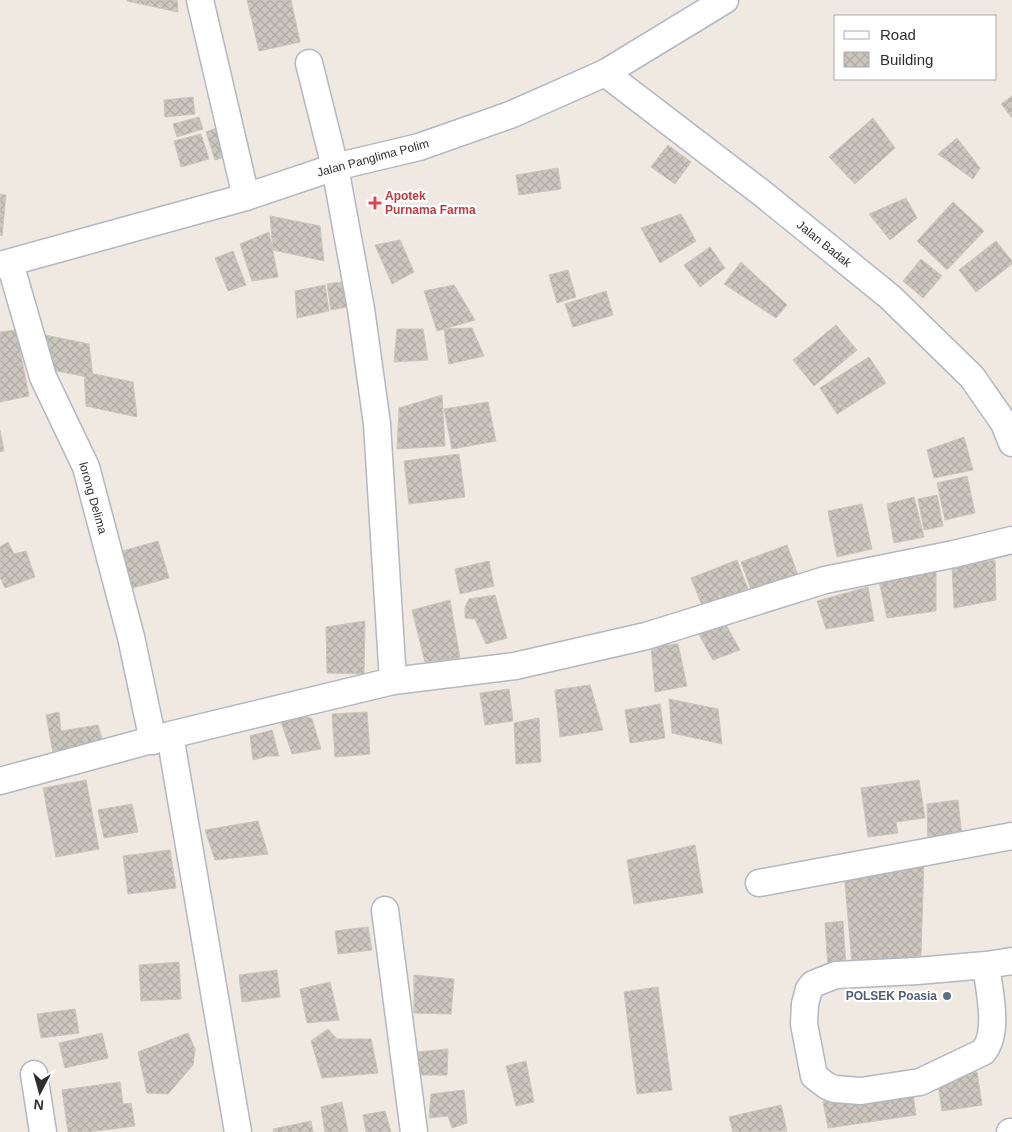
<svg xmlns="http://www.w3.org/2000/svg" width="1012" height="1132" viewBox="0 0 1012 1132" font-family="Helvetica,sans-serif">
<defs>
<pattern id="building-cross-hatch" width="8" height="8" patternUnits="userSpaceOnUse" patternTransform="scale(1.25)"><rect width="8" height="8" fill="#cbc7bf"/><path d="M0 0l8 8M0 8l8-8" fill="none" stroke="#afaba4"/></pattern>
</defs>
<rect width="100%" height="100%" fill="#efe9e1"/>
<g fill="url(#building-cross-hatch)" stroke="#cbc5ba">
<path d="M127,0h50l1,12 -51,-11z"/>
<path d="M247,0h44l9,42 -41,9z"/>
<path d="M1012,96v22l-11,-14z"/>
<path d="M193,97l2,17 -30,3 -1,-17z"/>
<path d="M199,117l4,12 -26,8 -4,-13z"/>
<path d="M873,118l22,30 -40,36 -26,-27z"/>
<path d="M222,126l9,29 -16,5 -9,-28z"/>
<path d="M201,134l8,25 -28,8 -7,-26z"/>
<path d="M957,138l23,30 -7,11 -35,-25z"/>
<path d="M668,145l23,17 -16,22 -24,-17z"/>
<path d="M558,168l3,21 -42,6 -3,-20z"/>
<path d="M0,194l6,1 -4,41 -2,-1z"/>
<path d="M906,198l11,20 -27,22 -21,-26z"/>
<path d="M953,202l31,29 -37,39 -30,-29z"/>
<path d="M681,214l15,27 -36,22 -19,-35z"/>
<path d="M270,216l50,10 4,35 -51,-11z"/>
<path d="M269,232l9,45 -26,4 -12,-37z"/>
<path d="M400,240l14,32 -22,12 -17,-39z"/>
<path d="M996,241l16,20v3l-36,28 -17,-22z"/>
<path d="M710,247l15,21 -25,19 -16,-22z"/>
<path d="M233,251l13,34 -18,6 -13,-33z"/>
<path d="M921,259l21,17 -19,22 -20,-17z"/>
<path d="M741,262l46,43 -11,13 -52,-34z"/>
<path d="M568,270l8,27 -19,6 -8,-28z"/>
<path d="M349,281l4,25 -22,4 -4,-26z"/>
<path d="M325,285l4,26 -32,7 -2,-27z"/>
<path d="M454,285l21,35 -38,11 -13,-40z"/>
<path d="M606,291l7,24 -40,12 -8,-23z"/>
<path d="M836,325l21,25 -43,36 -21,-26z"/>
<path d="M472,328l12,28 -35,8 -5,-35z"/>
<path d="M397,329h26l5,31 -34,2z"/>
<path d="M16,330l13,66 -29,6v-70z"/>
<path d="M40,334l49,10 4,34 -51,-10z"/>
<path d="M869,357l17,26 -49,31 -17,-26z"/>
<path d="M84,372l49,10 4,35 -51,-11z"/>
<path d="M442,395l3,51 -48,3 2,-41z"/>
<path d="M488,402l8,39 -44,8 -8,-40z"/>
<path d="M0,430l4,21 -4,1z"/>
<path d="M964,437l9,33 -39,8 -7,-28z"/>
<path d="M459,454l6,43 -56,7 -5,-43z"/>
<path d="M967,476l8,37 -30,7 -8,-37z"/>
<path d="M937,495l6,31 -19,4 -6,-31z"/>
<path d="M914,497l10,40 -30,6 -7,-39z"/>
<path d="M862,504l10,45 -35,8 -9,-46z"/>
<path d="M158,541l11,37 -40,11 -10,-37z"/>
<path d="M8,542l6,12 12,-3 9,26 -30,11 -5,-11v-30z"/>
<path d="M787,545l12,33 -46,17 -12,-33z"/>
<path d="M737,560l12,32 -45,18 -13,-32z"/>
<path d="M995,560l1,40 -42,8 -2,-41z"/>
<path d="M489,561l5,25 -34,8 -5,-25z"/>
<path d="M936,570v41l-49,7 -9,-42z"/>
<path d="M868,587l6,34 -48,8 -9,-28z"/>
<path d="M495,595l12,43 -21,6 -11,-25 -10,-1v-11l4,-8z"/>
<path d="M450,600l10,58 -35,4 -13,-52z"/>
<path d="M365,621l-1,53 -37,-1 -1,-46z"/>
<path d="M725,623l15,27 -27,10 -15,-27z"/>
<path d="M678,644l9,42 -32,6 -4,-46z"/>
<path d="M590,685l13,45 -43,7 -5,-47z"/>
<path d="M509,689l4,32 -28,4 -5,-32z"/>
<path d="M669,699l49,10 4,35 -50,-11z"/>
<path d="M660,704l5,34 -35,5 -5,-33z"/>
<path d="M59,712l2,19 37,-6 6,21 -51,7 -7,-38z"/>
<path d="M367,712l3,42 -35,3 -3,-43z"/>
<path d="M300,714l12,5 9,30 -29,5 -11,-32z"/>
<path d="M539,718l2,44 -25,2 -2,-41z"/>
<path d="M272,730l7,26h-11l-15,4 -3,-24z"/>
<path d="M86,780l13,69 -43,8 -13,-69z"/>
<path d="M919,780l6,38 -29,4 2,11 -30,4 -7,-49z"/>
<path d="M958,800l4,37 -34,7 -1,-40z"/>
<path d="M132,804l6,28 -34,6 -6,-28z"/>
<path d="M258,821l10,33 -53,6 -10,-30z"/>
<path d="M695,845l8,48 -69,11 -7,-44z"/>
<path d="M170,850l6,38 -48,6 -5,-38z"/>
<path d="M924,857l-3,99 -69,7 -8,-90z"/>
<path d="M843,921l3,46 -18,1 -3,-45z"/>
<path d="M368,927l4,23 -34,4 -3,-23z"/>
<path d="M179,962l2,37 -40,2 -2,-36z"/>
<path d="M277,970l3,27 -38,5 -3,-27z"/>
<path d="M414,975l40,4 -3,35 -37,-1z"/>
<path d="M330,982l9,38 -32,3 -7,-34z"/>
<path d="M658,987l14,103 -35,4 -13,-102z"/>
<path d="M75,1009l4,24 -38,5 -4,-24z"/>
<path d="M328,1029l9,10h34l7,34 -56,5 -11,-37z"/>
<path d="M102,1033l6,25 -43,10 -6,-25z"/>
<path d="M188,1033l7,16 -2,16 -25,29 -21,-1 -9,-41z"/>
<path d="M448,1049l-1,26h-27l-3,-23z"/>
<path d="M526,1061l8,41 -18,4 -10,-40z"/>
<path d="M977,1072l5,33 -40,6 -5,-33z"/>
<path d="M120,1082l3,22 8,-1 4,23 -47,6h-20l-6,-42z"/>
<path d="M912,1088l4,27 -88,13 -5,-27z"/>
<path d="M464,1090l3,33 -15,5 -4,-12 -19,2 2,-24z"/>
<path d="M342,1102l6,30h-23l-4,-25z"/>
<path d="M781,1105l6,26 -54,1 -4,-15z"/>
<path d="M385,1111l6,21h-25l-3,-17z"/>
<path d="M311,1121l2,11h-39l-1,-3z"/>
</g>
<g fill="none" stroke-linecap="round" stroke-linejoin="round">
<defs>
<g id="minor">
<path d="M200,0l46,197"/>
<path d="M309,63l26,104 26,142 16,115 16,257"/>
<path d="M605,73l158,121 127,103 82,80 32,46 8,20"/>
<path d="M10,263l33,114 43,90 45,170 22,104"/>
<path d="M0,265l246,-68 89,-30 84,-20 91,-32 95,-42 120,-73"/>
<path d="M170,735l68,397"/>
<path d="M0,781l170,-46 223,-54 122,-15 131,-30 179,-56 129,-26 58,-14"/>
<path d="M759,883l253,-47"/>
<path d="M385,910l29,222"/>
<path d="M986,965c3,25 14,68 -3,87l-63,30 -59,9 -26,-2 -8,-3 -13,-10 -10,-52 1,-20 4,-15 4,-5 23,-9 81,-4 69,-6 26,-4"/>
<path d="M34,1074l9,58"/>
<path d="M1010,1132h2"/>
</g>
</defs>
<use href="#minor" stroke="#b4b7c1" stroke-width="29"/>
<use href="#minor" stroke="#fff" stroke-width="26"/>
</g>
<path fill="#e0444e" stroke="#fff" stroke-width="2" d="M372.5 195.5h5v5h5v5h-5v5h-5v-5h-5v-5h5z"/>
<circle fill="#5c6f8a" stroke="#fff" stroke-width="2" cx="947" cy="996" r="5"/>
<g text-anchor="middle" stroke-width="4.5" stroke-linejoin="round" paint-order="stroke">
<g font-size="12" fill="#2e2e2e" stroke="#fff">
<text transform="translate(373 158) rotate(-15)" y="4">Jalan Panglima Polim</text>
<text transform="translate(824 244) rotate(39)" y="4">Jalan Badak</text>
<text transform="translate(93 498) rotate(74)" y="4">lorong Delima</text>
</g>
<g font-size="12" font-weight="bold" fill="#be3a42" stroke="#fff" text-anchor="start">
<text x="385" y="200">Apotek<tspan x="385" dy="14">Purnama Farma</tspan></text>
</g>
<g font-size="12" font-weight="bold" fill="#4e5e75" stroke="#fff" text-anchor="end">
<text x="937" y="1000">POLSEK Poasia</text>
</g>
</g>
<rect x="834" y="15" width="162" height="65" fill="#ffffff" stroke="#ababab"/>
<rect x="844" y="31" width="25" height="8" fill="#ffffff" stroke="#ababab"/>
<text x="880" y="40" font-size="15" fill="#2e2e2e">Road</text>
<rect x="844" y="52" width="25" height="15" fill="url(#building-cross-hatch)" stroke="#ababab"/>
<text x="880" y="65" font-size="15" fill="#2e2e2e">Building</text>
<g transform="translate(40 1092) rotate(186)" stroke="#ffffff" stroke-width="4" paint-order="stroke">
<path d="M0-4L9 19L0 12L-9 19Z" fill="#2e2e2e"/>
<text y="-8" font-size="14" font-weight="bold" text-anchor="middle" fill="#2e2e2e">N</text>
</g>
</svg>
